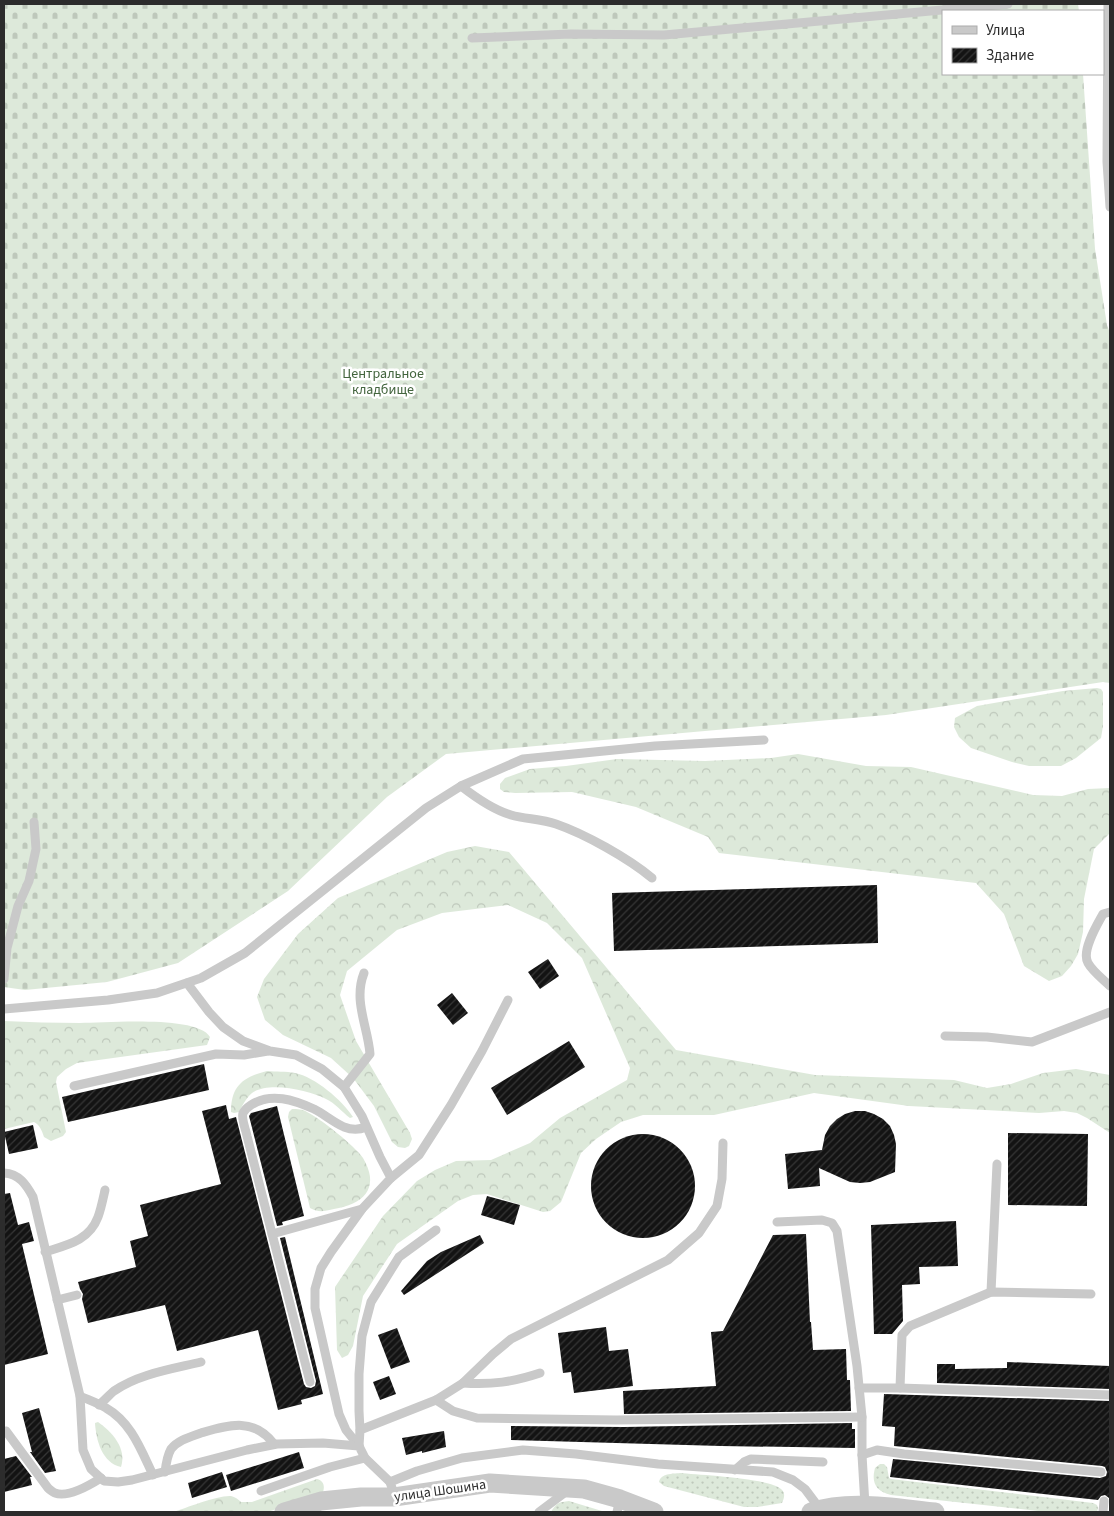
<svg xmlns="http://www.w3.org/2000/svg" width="1114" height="1516" viewBox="0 0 1114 1516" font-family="'Source Sans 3',sans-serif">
<defs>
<pattern id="grass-dots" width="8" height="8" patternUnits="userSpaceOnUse" patternTransform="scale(1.25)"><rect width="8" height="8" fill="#dde9da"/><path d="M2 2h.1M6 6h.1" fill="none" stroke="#bec8bb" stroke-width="1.8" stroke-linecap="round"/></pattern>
<pattern id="forest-crowns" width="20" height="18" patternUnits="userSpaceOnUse" patternTransform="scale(1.25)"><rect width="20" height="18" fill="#dde9da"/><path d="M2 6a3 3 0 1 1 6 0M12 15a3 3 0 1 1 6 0" fill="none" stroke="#bec8bb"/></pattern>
<pattern id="cemetery-stones" width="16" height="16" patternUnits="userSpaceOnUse" patternTransform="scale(1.25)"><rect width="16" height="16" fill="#dde9da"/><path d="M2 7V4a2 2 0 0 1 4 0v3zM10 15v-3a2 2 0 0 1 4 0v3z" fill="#bec8bb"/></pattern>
<pattern id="building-hatch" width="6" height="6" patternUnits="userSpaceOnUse" patternTransform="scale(1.25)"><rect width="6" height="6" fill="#131313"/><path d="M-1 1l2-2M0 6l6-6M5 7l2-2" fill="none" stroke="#363636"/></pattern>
</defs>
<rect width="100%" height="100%" fill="#fff"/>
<g fill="url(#grass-dots)">
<path d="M880,1464h4l3,3 2,11 2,1 202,24 4,2 1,3 -1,4h-50l-156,-17c-15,-4 -20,-12 -16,-27z"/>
<path d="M680,1473c19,2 89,5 101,16 5,4 3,9 1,14l-25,4h-13l-80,-21 -5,-4c2,-9 13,-8 21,-9z"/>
<path d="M569,1501l33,10 1,1h-52c5,-9 8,-10 18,-11z"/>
</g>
<g fill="url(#forest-crowns)">
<path d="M1097,688l4,1 2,3v34l-2,12 -25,20 -15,8h-32l-17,-4 -41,-14 -12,-11 -5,-10 1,-9 22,-12 86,-15z"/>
<path d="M798,754l68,12 45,1 122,28 29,1 26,-7 22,-1v45l-16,16 -10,50 -1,33 -5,22 -7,12 -9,10 -13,5 -25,-15 -20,-52 -28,-31 -257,-30 -11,-16 -72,-30 -64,-15 -57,1 -11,-1 -4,-3v-5l5,-6 25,-9 36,-3 51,-7 88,2 66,-3z"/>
<path d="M475,846l34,6 167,198 139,25 139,5 33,8 24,-4 32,-11 33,-4 34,6v58l-23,-15 -10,-5 -13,-2 -25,2 -130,-7 -95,-13 -100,22h-71l-22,7 -25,17 -15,14 -20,49 -11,9 -7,1 -56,-18 -14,1 -15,6 -61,43 -34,52 -10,50 -5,9 -6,3 -5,-8 -2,-63 48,-71 34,-35 18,-11 21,-9 35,-1 39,-17 30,-25 67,-38 3,-12 -48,-110 -35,-35 -39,-18 -66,8 -45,17 -50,41 -7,24 16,46 54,92 2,6 -3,7 -4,2 -7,-1 -6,-5 -18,-36 -21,-28 -22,-20 -48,-23 -18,-15 -8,-23 7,-18 34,-45 40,-36 109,-46z"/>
<path d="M4,1021c25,1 51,2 76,2 26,0 117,-8 130,14l-3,8 -130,18 -11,6 -9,8 -1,5 10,50 -3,4 -12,5 -7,-4c-2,-6 -4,-12 -10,-15l-30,7z"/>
<path d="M267,1071c9,1 19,0 28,2 20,4 47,27 58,44l-3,1c-8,-6 -15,-15 -24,-19 -17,-9 -58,-18 -74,-6 -6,5 -10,13 -13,19l-5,1 -3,-1c0,-26 12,-35 36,-41z"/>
<path d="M292,1109c5,0 11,0 15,3 14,7 48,34 56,46 16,27 4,44 -24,50 -12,2 -18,6 -29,0l-22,-91 1,-5z"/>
<path d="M98,1422c14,10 29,26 23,45 -19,-4 -25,-27 -26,-44z"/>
<path d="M317,1479c8,2 8,9 5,16l-55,17h-94c13,-4 45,-17 58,-16 4,1 7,3 10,6h11z"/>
</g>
<path fill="url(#cemetery-stones)" d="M4,4h1074l1,7h-136v63h140l12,175 12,76 3,8v350l-7,-1 -217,33 -440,39 -59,43 -99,94 -110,72 -71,19 -82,8 -21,-3z"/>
<g fill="url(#building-hatch)">
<path d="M877,885l1,58 -264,8 -2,-58z"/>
<path d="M548,959l11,17 -19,13 -12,-17z"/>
<path d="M452,993l16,20 -15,12 -16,-20z"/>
<path d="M569,1041l16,26 -78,48 -16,-27z"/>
<path d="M204,1064l5,26 -141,32 -6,-25z"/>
<path d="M226,1105l3,14 7,-2 68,267 2,3 5,1 4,-2 1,-5 -36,-143 5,-1 38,157 -22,6 1,4 -24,6 -20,-80 -81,21 -12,-46 -77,18 -6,-24 1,-5 -3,-5 -2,-7 58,-15 -6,-26 18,-5 -8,-31 81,-21 -19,-73z"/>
<path d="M277,1106l27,110 -22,6 1,3 -6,1 -28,-110 2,-3z"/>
<path d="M855,1111h10l9,3 9,5 7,7 4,9 2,9 -1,28 -25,10 -10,1 -10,-1 -31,-14 1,18 -32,3 -3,-35 37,-4 3,-15 5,-9 7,-7 8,-5z"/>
<path d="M33,1125l5,23 -29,6 -5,-22z"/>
<path d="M1008,1133l80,1 -1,72 -79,-1z"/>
<circle cx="643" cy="1186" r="52"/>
<path d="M10,1193l8,32 11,-3 5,19 -12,3 26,110 -44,11v-171z"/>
<path d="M487,1196l33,9 -6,20 -33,-10z"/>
<path d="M956,1221l2,45 -39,1 1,17 -18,1 1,36 -11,13h-18l-3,-109z"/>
<path d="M806,1234l4,88h1l2,28 33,-1 1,31h3l1,31 -227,3 -1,-23 93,-5 -5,-54 12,-1 50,-96z"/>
<path d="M480,1235l4,8 -80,52 -3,-4 26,-30 14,-9z"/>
<path d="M606,1327l3,24 19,-2 5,37 -59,7 -3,-21 -8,1 -5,-40z"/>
<path d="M397,1328l13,34 -19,7 -13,-34z"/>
<path d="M1007,1362l103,4v23l-173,-6v-19h18v5l52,-1z"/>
<path d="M389,1376l7,18 -16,6 -7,-18z"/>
<path d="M884,1394l226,7v101l-1,-4 -4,-3 -4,1 -3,4 -208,-23 3,-18 207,19 6,-2 1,-4 -2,-5 -3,-1 -208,-20 1,-19 -13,-1z"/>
<path d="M39,1408l17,63 -11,2 -15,-21h2l-10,-39z"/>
<path d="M852,1423v6h3v19l-134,-2 -210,-6v-14l113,1z"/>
<path d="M444,1431l2,16 -24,6v-2l-16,4 -4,-17z"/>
<path d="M299,1452l5,16 -73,23 -5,-16z"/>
<path d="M16,1456l16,21h-2l2,8 -28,7v-33z"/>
<path d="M222,1472l5,15 -35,11 -4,-15z"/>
</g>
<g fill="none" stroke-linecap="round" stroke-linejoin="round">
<g stroke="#c9c9c9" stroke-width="9">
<path d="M1108,4l-1,158 3,45"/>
<path d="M472,38l99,-4 93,1 344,-31"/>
<path d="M461,786c14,11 33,24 50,29 14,4 30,4 45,9 29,10 72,34 96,54"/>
<path d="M1110,912l-7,2c-6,11 -22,37 -15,49 5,9 15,16 22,23"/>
<path d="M4,979l3,-31 11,-42 11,-25 7,-32 -2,-27"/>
<path d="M187,983l22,29 14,15 20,14 27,10 26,4 26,14 22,18 18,29 18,41 11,21 -29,31 -31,43 -10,16 -6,21v19l24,106 7,16 13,16"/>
<path d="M4,1009l104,-9 49,-7 44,-15 44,-25 181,-145 35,-22 62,-27 132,-13 109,-6"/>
<path d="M945,1036l42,1 45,5 78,-30"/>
<path d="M74,1086l142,-32 28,1 24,-4"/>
<path d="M344,1087l26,-33c-2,-27 -17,-53 -6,-81"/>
<path d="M4,1173c15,1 22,11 29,24l47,199 3,54 8,19 13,12 14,1 14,-2 115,-30 30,-6 46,-1 36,3 6,12 25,24"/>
<path d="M391,1178l28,-23 32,-50 31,-54 26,-51"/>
<path d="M777,1222l45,-2 10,3 5,8 20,135 5,51v38l3,50"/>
<path d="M272,1234l90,-25"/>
<path d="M45,1252c22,-7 44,-11 53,-35 3,-8 5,-18 7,-27"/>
<path d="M991,1292l6,-128"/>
<path d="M57,1300l20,-5"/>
<path d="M310,1382l-63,-246c-1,-6 -6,-17 -4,-23 2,-4 5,-6 8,-8 20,-13 43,-5 63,4 10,5 19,13 30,18 8,3 15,3 22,0"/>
<path d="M463,1383c29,2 50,-1 77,-10"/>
<path d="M859,1388h41l210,7"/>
<path d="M900,1388l2,-53 8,-9 81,-34 100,2"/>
<path d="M80,1396c9,4 18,7 26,12 25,14 35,42 47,67"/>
<path d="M436,1400l17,11 24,7 139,2 246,-3"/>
<path d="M99,1405c5,-4 10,-10 15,-14 24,-17 58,-22 87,-29"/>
<path d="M360,1430l-1,-19v-37l3,-38 9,-34 28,-45 37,-27"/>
<path d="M6,1431l42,57c1,1 6,5 7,5 13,5 35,-8 46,-15"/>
<path d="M359,1446l1,-16 76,-30 27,-17 30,-29 18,-15 157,-79 31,-27 18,-27 5,-27 1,-36"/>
<path d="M862,1455l15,-5 27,4 197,18"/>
<path d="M735,1470l9,-8 7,-3 72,3"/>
<path d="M165,1472c1,-8 2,-16 6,-23 7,-9 19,-12 30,-16 28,-8 53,-16 73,11"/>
<path d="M392,1488l-2,-6 27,-11 45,-13 61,-8 53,4 82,10 115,8 20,8 12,9 15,20"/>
<path d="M261,1491l69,-24 35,-9"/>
<path d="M539,1512l28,-21"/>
<path d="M617,1512l3,-13"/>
<path d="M1103,1512l1,-11"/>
</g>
<g stroke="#c9c9c9" stroke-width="19">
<path d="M284,1512l37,-11 40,-4h33l96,-14 94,6 36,10 34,13"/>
<path d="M811,1512c39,-13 84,-4 124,0"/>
</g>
</g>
<g text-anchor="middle" stroke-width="5" stroke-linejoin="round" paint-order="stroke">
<g font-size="14" fill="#42643d" stroke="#fff">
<text x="383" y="378">Центральное<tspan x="383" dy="16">кладбище</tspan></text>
</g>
<g font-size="14" fill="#2c2c2c" stroke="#fff">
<text transform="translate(440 1490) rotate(-8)" y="5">улица Шошина</text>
</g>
</g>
<rect width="1114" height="1516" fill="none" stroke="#2c2c2c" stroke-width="10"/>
<rect x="942" y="10" width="162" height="65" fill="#ffffff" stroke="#ababab"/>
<rect x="952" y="26" width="25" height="8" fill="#c9c9c9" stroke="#ababab"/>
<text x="986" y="35" font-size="15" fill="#2c2c2c">Улица</text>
<rect x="952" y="48" width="25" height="15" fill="url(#building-hatch)" stroke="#ababab"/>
<text x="986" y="60" font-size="15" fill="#2c2c2c">Здание</text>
</svg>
